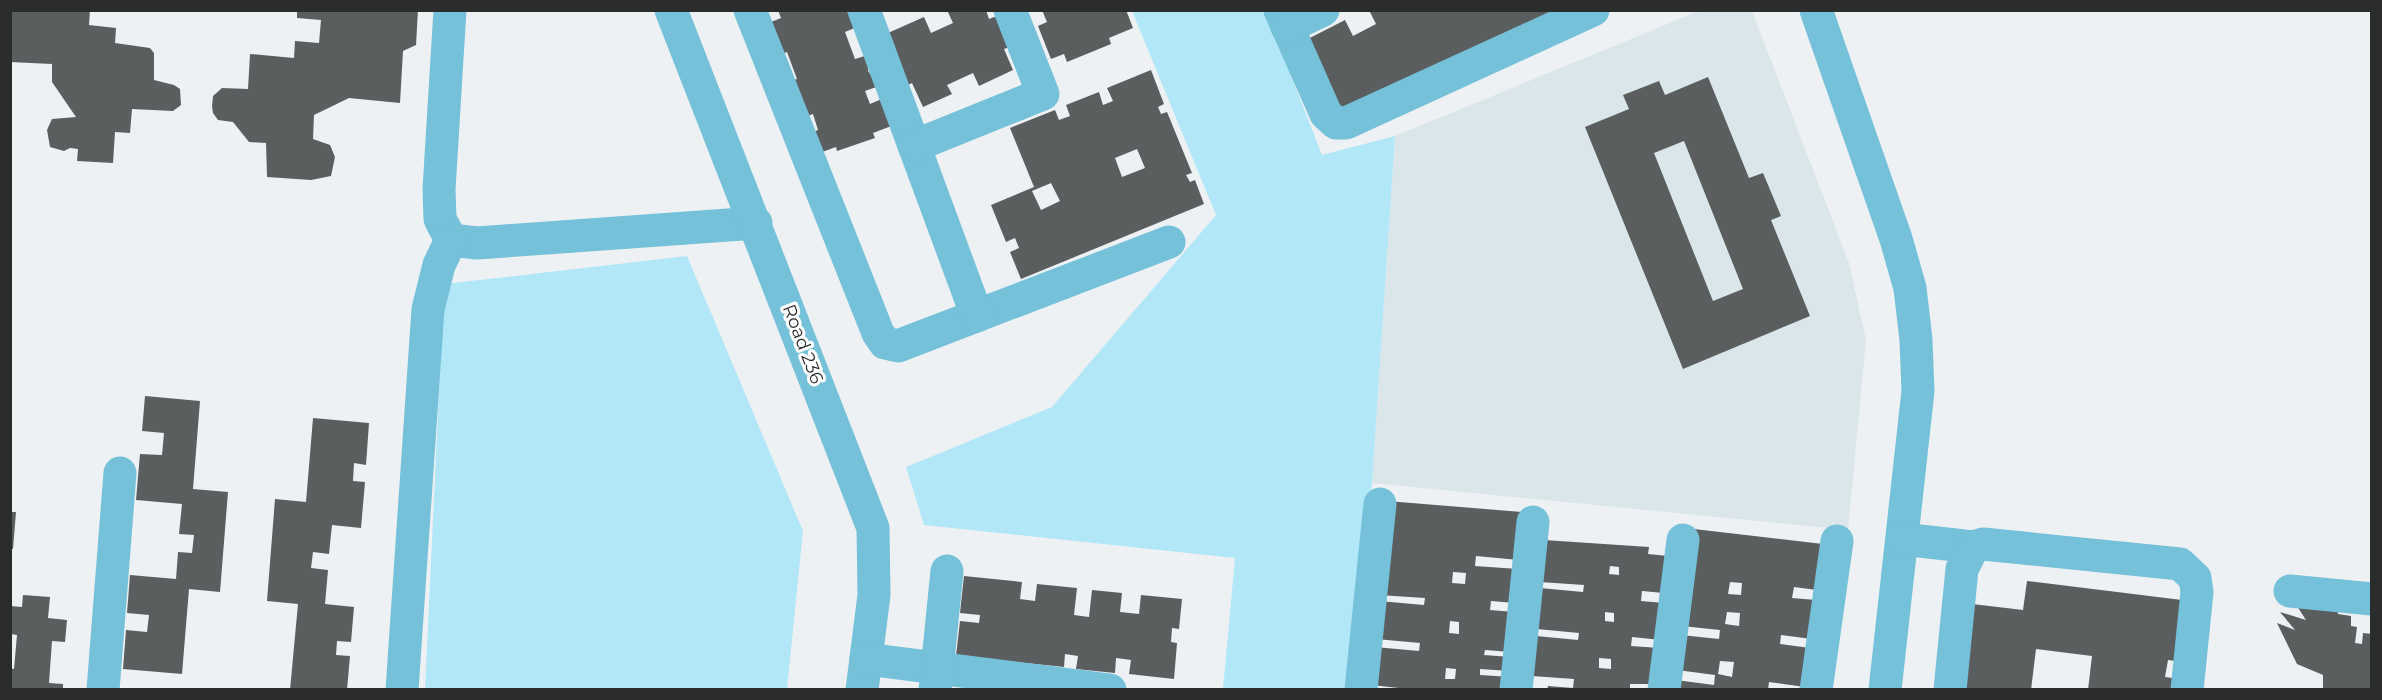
<svg xmlns="http://www.w3.org/2000/svg" width="2382" height="700" viewBox="0 0 2382 700" font-family="Montserrat,sans-serif">
<rect width="100%" height="100%" fill="#eef1f3"/>
<path fill="#dae6ea" d="M1699,11h53l97,252 17,77 -18,190 -476,-47 23,-347z"/>
<g fill="#b2e7f8">
<path d="M1132,11h134l56,144 73,-19 -23,347 -20,206h-129l12,-131 -311,-33 -18,-58 146,-60 164,-192z"/>
<path d="M687,256l116,275 -16,158 -362,1 19,-406z"/>
</g>
<g fill="#5b5e5f" fill-rule="evenodd">
<path d="M10,10h80l-1,15 27,3 -1,15 35,5 4,5v27l20,5 6,4 1,16 -8,6 -41,-2 -2,24 -15,-1 -2,31 -36,-2 1,-12 -8,-1 -6,3 -14,-4 -3,-17 5,-11 24,-2 -24,-35v-18l-42,-2z"/>
<path d="M297,10h121l-2,35 -13,6 -3,52 -51,-5 -35,17 -1,24 17,6 5,12 -4,19 -20,4 -44,-3 -1,-34 -17,-1 -16,-20 -15,-2 -5,-7 -1,-7 1,-10 9,-8 26,1 2,-35 44,4 1,-17 24,2 2,-23 -24,-2z"/>
<path d="M778,10h68l11,17 -12,5 10,27 13,-4v16l11,15 -14,5 5,13 14,-6 1,16 9,11 -21,8 2,5 -38,13 -1,-4 -22,8 -8,-20 12,-5 -5,-16 -13,4 -13,-36 10,-3 -10,-27 -10,4 -11,-32 15,-6z"/>
<path d="M947,10h39l3,9 8,-3 13,31 -6,2 9,21 -34,16 -6,-13 -26,12 5,9 -29,13 -11,-24 -8,4 -16,-54 36,-16 7,16 22,-10z"/>
<path d="M1042,10h84l7,18 -24,10 2,6 -44,18 -3,-8 -13,5 -13,-33 9,-4z"/>
<path d="M1369,10h189l-220,102 -34,-71 41,-21 8,16 23,-12z"/>
<path d="M1151,70l13,34 -6,3 3,7 6,-2 25,61 -6,2 4,7 5,-2 9,24 -183,75 -11,-27 9,-4 -4,-10 -9,4 -15,-37 43,-18 -24,-59 45,-18 4,10 11,-4 -4,-11 33,-13 4,13 10,-4 -6,-13zM1137,149l8,19 -23,9 -7,-19zM1051,183l9,18 -19,9 -9,-19z"/>
<path d="M1708,77l41,101 14,-5 18,43 -10,4 39,96 -127,53 -98,-242 44,-18 -6,-14 36,-14 6,14zM1684,141l59,148 -30,12 -59,-148z"/>
<path d="M145,396l55,5 -7,88 35,3 -8,100 -31,-3 -7,85 -59,-5 3,-39 21,2 2,-17 -22,-2 3,-38 46,4 2,-27 14,1 2,-18 -15,-1 3,-30 -46,-4 4,-46 22,1 2,-22 -22,-2z"/>
<path d="M313,418l56,5 -3,42 -12,-2 -1,18 12,1 -4,46 -29,-3 -3,29 -16,-2 -2,16 17,2 -3,34 29,3 -3,35 -14,-1 -1,14 14,1 -3,34h-57l8,-86 -31,-3 8,-102 31,3z"/>
<path d="M1387,501l135,11 -3,48 -43,-4 -1,10 43,3 -3,34 -24,-2 -1,9 24,2 -3,40 -26,-2 -1,5 27,2 -1,14 -30,-2v6l30,2 -2,13h-92l-44,-5 3,-38 44,4 1,-8 -44,-4 3,-38 45,4 1,-7 -46,-3zM1453,572l13,1 -1,11 -13,-1zM1450,621l9,1v12l-10,-1zM1446,668l10,1 -1,10h-10z"/>
<path d="M10,512h6l-3,37h-3z"/>
<path d="M1694,529l129,15 -6,46 -23,-3 -2,11 24,2 -4,39 -31,-4 -1,9 30,4 -5,39 -36,-5 -1,8h-93l1,-10 38,5 1,-10 -38,-5 4,-35 38,4 1,-9 -38,-4zM1730,582l12,1 -1,12 -13,-1zM1727,612l13,1 -1,13 -14,-2zM1720,661l14,1 -2,15 -14,-3z"/>
<path d="M1544,540l105,7 -1,7 20,2 -4,37 -22,-2 -1,10 23,2 -3,37 -29,-3 -1,9 29,2 -7,36h-23v6h-83l1,-4 25,2 1,-9 -42,-3 4,-40 42,4 1,-7 -42,-4 3,-41 43,4 1,-7 -44,-3zM1610,566l9,1v8l-10,-1zM1605,612l9,1v9l-9,-1zM1599,658l12,1v10l-12,-1z"/>
<path d="M964,576l58,6 -2,17 15,2 2,-17 40,4 -3,27 15,2 3,-27 30,3 -2,19 19,2 2,-19 41,4 -3,30 -7,-1 -1,14 6,1 -3,36 -45,-5 2,-14 -15,-2 -1,15 -39,-4 2,-13 -13,-2 -1,13 -108,-11 4,-35 19,2 1,-8 -20,-2z"/>
<path d="M2027,581l163,20 -8,61 -14,-2 -3,17 15,2 -1,11h-91l4,-34 -56,-7 -5,41h-77l10,-87 59,7z"/>
<path d="M23,595l27,2 -2,21 19,2 -2,22 -13,-1 -3,42 14,1v6h-53v-22l4,1 3,-34 -7,-1v-28l12,1z"/>
<path d="M2297,606l40,1 1,7 13,2v10l6,1 -2,16 7,1 1,-11 9,1v56h-49v-15l-26,-11 -20,-41 18,7 -15,-18 26,8z"/>
</g>
<g fill="none" stroke-linecap="round" stroke-linejoin="round">
<g stroke="#74c1d9" stroke-width="33">
<path d="M450,10l-11,179 1,30 11,21 26,3 279,-20"/>
<path d="M671,10l202,518 1,67 -12,95"/>
<path d="M750,10l128,323 7,10 13,3 271,-104"/>
<path d="M864,10l113,306"/>
<path d="M1280,10l46,104 10,9h10l247,-113"/>
<path d="M1816,10l80,229 14,49 6,52 2,51 -33,299"/>
<path d="M1287,27l36,-17"/>
<path d="M914,146l129,-52 -33,-84"/>
<path d="M1902,539l71,8"/>
<path d="M2290,591l82,8"/>
<path d="M866,659l244,31"/>
<path d="M103,690l17,-217"/>
<path d="M402,690l26,-381 11,-44 12,-25"/>
<path d="M935,690l12,-119"/>
<path d="M1361,690l19,-186"/>
<path d="M1516,690l17,-168"/>
<path d="M1664,690l19,-150"/>
<path d="M1816,690l21,-149"/>
<path d="M1950,690l12,-121 11,-22 10,-3 197,20 15,14 2,14 -10,98"/>
</g>
</g>
<g text-anchor="middle" stroke-width="6" stroke-linejoin="round" paint-order="stroke">
<g font-size="18" fill="#2b2d2d" stroke="#fff">
<text transform="translate(803 344) rotate(69)" y="6">Road 236</text>
</g>
</g>
<rect width="2382" height="700" fill="none" stroke="#2b2d2d" stroke-width="24"/>
</svg>
